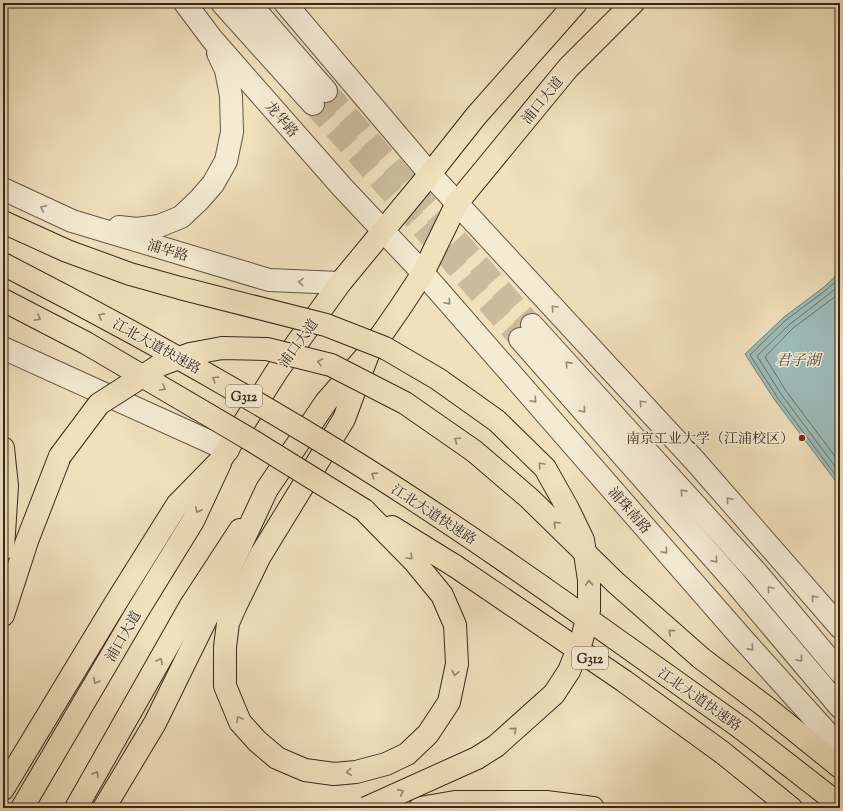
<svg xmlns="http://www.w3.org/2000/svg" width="843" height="811" viewBox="0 0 843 811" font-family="'Sorts Mill Goudy','Noto Serif SC',serif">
<rect width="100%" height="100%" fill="#f0e0bc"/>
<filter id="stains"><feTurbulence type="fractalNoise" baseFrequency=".005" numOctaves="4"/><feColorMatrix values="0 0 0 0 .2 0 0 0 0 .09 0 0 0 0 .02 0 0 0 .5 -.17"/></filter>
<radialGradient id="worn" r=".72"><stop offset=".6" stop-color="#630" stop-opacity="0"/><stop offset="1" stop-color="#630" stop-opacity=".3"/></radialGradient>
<path fill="#9cbbb8" stroke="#73807a" d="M840,272v215l-66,-88 -29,-45 39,-37 40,-30z"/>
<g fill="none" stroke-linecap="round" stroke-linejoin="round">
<g stroke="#69716b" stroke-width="1">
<path d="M840,278l-14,12 -40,30 -36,35 27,42 63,84"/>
<path d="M840,285l-11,9 -39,30 -33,32 24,38 59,79"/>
<path d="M840,293l-47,35 -28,29 21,34 54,72"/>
</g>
<g stroke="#cbbb9c" stroke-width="22" stroke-dasharray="22 11" stroke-linecap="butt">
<path d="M326,91l206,234"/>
<path d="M313,104l207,235"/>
</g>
<defs>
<g id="tertiary">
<path d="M185,3l27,36 130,148 81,86 317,363 91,101 9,8"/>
<path d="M222,3l91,101"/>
<path d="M249,3l77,88"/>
<path d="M285,3l145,171 266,288 144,165"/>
<path d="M3,189l69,32 197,59 71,3"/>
<path d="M119,227l18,2 22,-3 22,-9 18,-17 14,-16 13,-23 6,-29 -1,-36 -5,-26 -8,-17"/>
<path d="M532,325l225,248 83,99"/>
<path d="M520,339l212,240 108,128"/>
<path d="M3,348l225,102"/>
</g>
<g id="primary">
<path d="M430,174l46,-58 100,-113"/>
<path d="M457,203l111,-135 65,-65"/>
<path d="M22,808l115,-196 56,-91 27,-58"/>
<path d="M76,808l115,-203 49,-75"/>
</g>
<g id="trunk">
<path d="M3,448l4,38 -4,63"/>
<path d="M364,510l50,51 28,34 13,30 2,39 -8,38 -21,32 -21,20 -21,10 -30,8 -22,2 -29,-4 -28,-12 -20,-17 -17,-19 -15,-36v-39l3,-24 8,-18 24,-49 84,-137 24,-65"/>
<path d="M392,527l63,39"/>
<path d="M3,615l24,-74 33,-85"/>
<path d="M701,658l65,49 74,60"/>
<path d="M741,728l99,77"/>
<path d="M723,753l68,55"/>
<path d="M3,789l112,-185 62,-99 43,-44 57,-90 63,-88 90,-109"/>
<path d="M104,808l51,-85 55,-112 57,-122 59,-87 42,-48 32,-46 23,-35 34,-70"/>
<path d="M420,808l35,-6h91l47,6"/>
</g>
</defs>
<use href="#tertiary" stroke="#645546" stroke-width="24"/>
<use href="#primary" stroke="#36271e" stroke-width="24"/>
<use href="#trunk" stroke="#36271e" stroke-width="24"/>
<use href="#tertiary" stroke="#f5ebd3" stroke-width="22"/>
<use href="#primary" stroke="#f0e0bc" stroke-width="22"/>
<use href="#trunk" stroke="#f0e0bc" stroke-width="22"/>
<defs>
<g id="trunk-bridge">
<path d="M3,222l64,29 63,23 50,14 146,37 59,23 53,31 59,42 48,47 23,41 15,31 6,40v30l-7,29 -13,32 -15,23 -58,52 -19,12 -111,50"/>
<path d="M3,264c117,60 232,124 344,193 135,84 264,179 394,271"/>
<path d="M3,300l83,43 165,97 113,70"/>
<path d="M60,456l39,-52 61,-39 30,-11 32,-6 45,1 64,16 74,38 69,48 55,47 87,85 85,75"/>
<path d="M455,566l169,115 99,72"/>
</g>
</defs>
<use href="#trunk-bridge" stroke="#36271e" stroke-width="24" stroke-linecap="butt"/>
<use href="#trunk-bridge" stroke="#f0e0bc" stroke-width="22"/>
</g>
<defs><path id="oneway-chevron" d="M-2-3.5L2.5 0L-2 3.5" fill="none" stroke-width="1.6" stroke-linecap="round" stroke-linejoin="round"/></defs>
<g stroke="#968978">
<use href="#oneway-chevron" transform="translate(43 208) rotate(-155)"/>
<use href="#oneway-chevron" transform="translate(301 282) rotate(-178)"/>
<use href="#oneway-chevron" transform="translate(448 302) rotate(49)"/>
<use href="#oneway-chevron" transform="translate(554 308) rotate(-133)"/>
<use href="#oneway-chevron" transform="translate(568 364) rotate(-132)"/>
<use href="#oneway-chevron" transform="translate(534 400) rotate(49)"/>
<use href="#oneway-chevron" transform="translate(642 403) rotate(-133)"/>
<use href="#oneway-chevron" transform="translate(583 410) rotate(49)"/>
<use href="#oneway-chevron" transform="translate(683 492) rotate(-132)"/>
<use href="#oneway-chevron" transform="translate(729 500) rotate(-131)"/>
<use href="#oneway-chevron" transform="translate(665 551) rotate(49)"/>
<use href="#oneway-chevron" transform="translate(715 560) rotate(49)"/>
<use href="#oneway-chevron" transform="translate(770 589) rotate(-130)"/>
<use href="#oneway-chevron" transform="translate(814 598) rotate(-131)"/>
<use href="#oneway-chevron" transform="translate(751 648) rotate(48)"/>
<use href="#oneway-chevron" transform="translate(800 659) rotate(50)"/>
</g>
<g stroke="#93846d">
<use href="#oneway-chevron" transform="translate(101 316) rotate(-151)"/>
<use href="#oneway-chevron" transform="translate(38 318) rotate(28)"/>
<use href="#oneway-chevron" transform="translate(320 362) rotate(-166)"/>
<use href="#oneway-chevron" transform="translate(215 379) rotate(-150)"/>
<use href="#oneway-chevron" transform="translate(163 388) rotate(30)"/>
<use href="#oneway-chevron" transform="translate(457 440) rotate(-145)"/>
<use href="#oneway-chevron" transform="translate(541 465) rotate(-133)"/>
<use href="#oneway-chevron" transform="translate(374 475) rotate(-147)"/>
<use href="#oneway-chevron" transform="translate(198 510) rotate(115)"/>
<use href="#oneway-chevron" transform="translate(556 524) rotate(-136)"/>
<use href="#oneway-chevron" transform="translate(410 557) rotate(46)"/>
<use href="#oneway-chevron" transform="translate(589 583) rotate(-92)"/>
<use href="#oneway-chevron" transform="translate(671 632) rotate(-139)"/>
<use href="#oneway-chevron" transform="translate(160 661) rotate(-61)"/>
<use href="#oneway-chevron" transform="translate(455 673) rotate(102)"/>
<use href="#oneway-chevron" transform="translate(96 681) rotate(120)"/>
<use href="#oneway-chevron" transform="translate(239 719) rotate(-118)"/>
<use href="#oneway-chevron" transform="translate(514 730) rotate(-41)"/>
<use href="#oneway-chevron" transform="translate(349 772) rotate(174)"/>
<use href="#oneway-chevron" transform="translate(96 774) rotate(-61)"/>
<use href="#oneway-chevron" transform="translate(401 792) rotate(-24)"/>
</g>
<circle fill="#8f2418" stroke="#f5ebd3" stroke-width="1.5" cx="802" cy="438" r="4"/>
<g text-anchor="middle" stroke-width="3" stroke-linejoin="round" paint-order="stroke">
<g fill="#f5ebd3" stroke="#6f6254" stroke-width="1">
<rect x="226" y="385" width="36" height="22" rx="3"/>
<rect x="572" y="647" width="36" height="22" rx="3"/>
</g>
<g font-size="13" font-weight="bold" fill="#36271e">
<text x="244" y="401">G312</text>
<text x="590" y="663">G312</text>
</g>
<g font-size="14" fill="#36271e" stroke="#f5ebd3">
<text transform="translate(542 100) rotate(-51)" y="5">浦口大道</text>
<text transform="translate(282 119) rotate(49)" y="5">龙华路</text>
<text transform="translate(168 250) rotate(17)" y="5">浦华路</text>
<text transform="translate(298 343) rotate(-54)" y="5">浦口大道</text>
<text transform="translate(157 346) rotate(29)" y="5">江北大道快速路</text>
<text transform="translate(630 510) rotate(49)" y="5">浦珠南路</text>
<text transform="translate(434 514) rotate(33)" y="5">江北大道快速路</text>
<text transform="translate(123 636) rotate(-60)" y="5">浦口大道</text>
<text transform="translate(700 699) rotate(35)" y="5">江北大道快速路</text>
</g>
<g font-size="14" fill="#36271e" stroke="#f5ebd3" text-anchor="end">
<text x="794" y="443">南京工业大学（江浦校区）</text>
</g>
<g font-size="15" font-style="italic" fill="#504c44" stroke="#f5ebd3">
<text x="798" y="365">君子湖</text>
</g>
</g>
<rect width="843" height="811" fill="none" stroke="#f0e0bc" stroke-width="16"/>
<rect x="4" y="4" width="835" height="803" fill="none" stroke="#36271e" stroke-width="2"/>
<rect x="8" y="8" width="827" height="795" fill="none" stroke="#36271e"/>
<rect width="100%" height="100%" filter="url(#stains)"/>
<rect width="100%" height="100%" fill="url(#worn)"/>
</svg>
